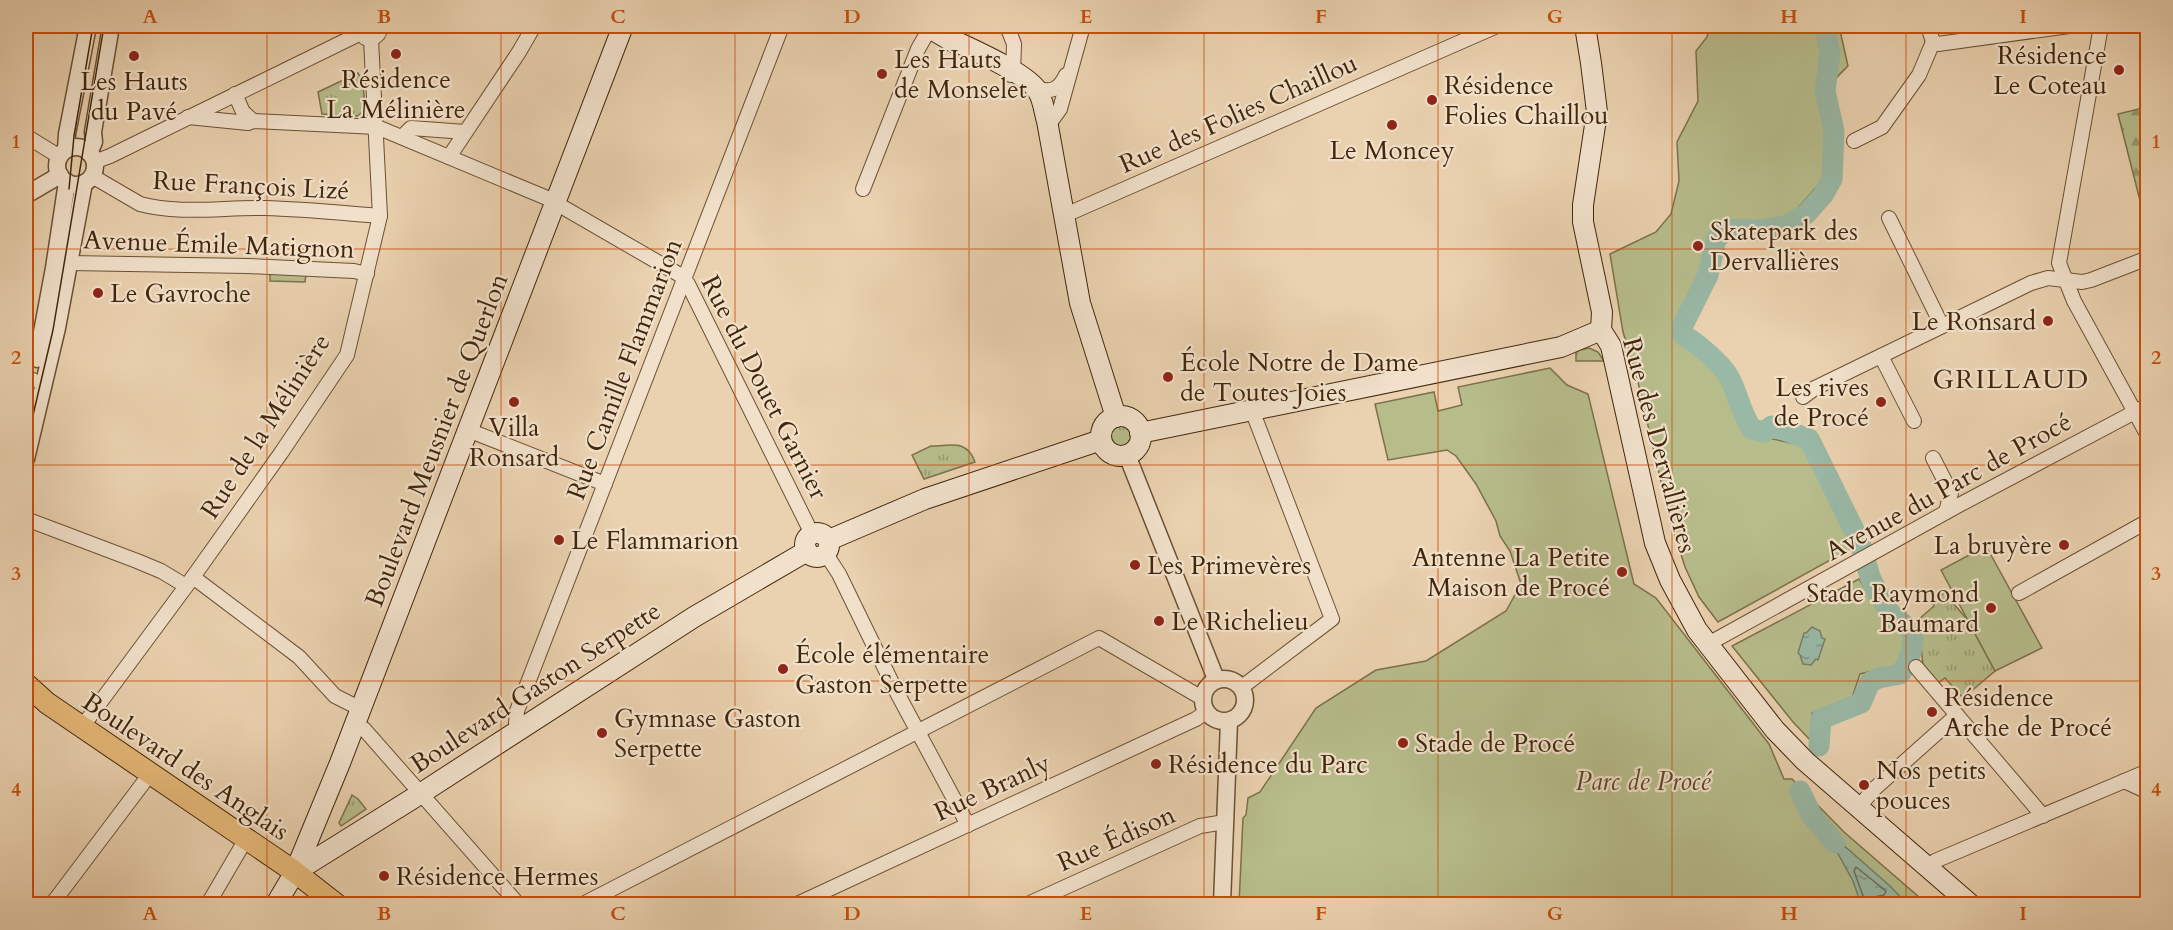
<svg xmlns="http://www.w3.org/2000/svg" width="2173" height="930" viewBox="0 0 2173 930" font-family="Cardo,serif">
<defs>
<pattern id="grass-tufts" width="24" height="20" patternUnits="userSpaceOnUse" patternTransform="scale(1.5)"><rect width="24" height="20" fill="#b7bc8b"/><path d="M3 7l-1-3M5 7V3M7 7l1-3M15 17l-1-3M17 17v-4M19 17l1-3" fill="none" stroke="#969970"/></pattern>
<pattern id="forest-firs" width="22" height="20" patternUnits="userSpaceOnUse" patternTransform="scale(1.5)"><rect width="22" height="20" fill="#b7bc8b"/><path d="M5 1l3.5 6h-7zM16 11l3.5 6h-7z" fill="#969970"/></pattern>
<pattern id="water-ripples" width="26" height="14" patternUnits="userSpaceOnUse" patternTransform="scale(1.5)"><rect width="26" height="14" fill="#99b8a5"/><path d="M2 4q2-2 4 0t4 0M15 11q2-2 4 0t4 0" fill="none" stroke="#7e9585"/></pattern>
</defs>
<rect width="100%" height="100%" fill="#ead1af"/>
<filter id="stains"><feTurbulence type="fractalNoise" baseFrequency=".00333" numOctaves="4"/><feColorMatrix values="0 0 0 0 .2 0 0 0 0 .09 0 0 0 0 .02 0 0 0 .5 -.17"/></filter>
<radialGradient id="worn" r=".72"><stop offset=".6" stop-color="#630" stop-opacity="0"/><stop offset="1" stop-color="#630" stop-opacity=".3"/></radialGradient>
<g fill="url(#grass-tufts)" stroke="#7c714b" stroke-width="1.5">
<path d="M358,73l5,9 2,27 -7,7 -36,-2 -4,-22z"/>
<path d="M1589,348l9,4 6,9h-28v-10z"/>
<circle cx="1121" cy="436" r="12"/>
<path d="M931,446c20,0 36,-7 44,16l-51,17 -12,-24z"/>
<path d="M1944,593l23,26 28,52 -32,27 -18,-20 -8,6 -14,-17 -4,-48 15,-13 -1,-4z"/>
<path d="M352,795l6,4 8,10 -25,17 -2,-3z"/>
</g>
<path fill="url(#forest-firs)" stroke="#7c714b" stroke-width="1.5" d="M2147,107h1l-1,121 -29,-114z"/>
<g fill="#b7bc8b" stroke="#7c714b" stroke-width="1.5">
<path d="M1709,26h130l9,40c-6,6 -14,13 -19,21 -7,11 0,68 1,85l-43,48 -47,4 -20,5c-10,16 -10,29 -16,45 -9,21 -24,38 -29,61l19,9 29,31 21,54 15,7 46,10 49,101 -136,75 -19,-25 -14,-30 -16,-51 -32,-138 -14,-46 -13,-78 46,-22 15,-18 8,-33 -2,-39 21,-41 -2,-50 11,-14z"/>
<path d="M270,272l36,2 -1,8 -35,-1z"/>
<path d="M1550,368l17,17 21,9 46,190 22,14 113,146 15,35h8l52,53 83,72h-688l4,-86 3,-3 2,-17 12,-6 56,-84 60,-38 50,-9 80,-50 15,-27 -11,-33 -10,-15 -4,-15 -20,-37 -20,-28 -9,-6 -59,10 -13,-56 59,-12 4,19 24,-6 -4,-18z"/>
<path d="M1986,546l56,102 -47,23 -54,-101z"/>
<path d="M1859,579l24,36 24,20 -8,30 -39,9 -8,24 -40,15 -1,28 -18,-19 -61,-76z"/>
</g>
<g fill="url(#water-ripples)" stroke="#767e67" stroke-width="1.5">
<path d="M1812,627l8,4 2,7 3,1 -7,21 -2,-1 -5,6 -8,-1 -3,-9 -2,-2 6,-20h2z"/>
<path d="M1816,821l74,65 17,18h-22l-8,-6 2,6h-18l-8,-23 -16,-29 -27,-27z"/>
</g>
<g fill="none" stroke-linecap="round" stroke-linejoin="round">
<path stroke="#6e6f58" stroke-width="1.5" d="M1866,904l-12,-33 2,-4 30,24 -2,4 -10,2 -2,7"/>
<g stroke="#99b8a5" stroke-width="21">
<path d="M1819,746l2,-27 40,-16 9,-21 9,-4 21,-4c10,-13 15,-27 12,-43l-21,-17 -12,-19 -9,-18 -10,-35 -51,-103 -37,-13 -8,6 -12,-3c-13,-19 -13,-34 -23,-52 -7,-13 -33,-35 -46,-42l-1,-8 26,-52 8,-36 8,-7 8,-3 27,1 27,-4 20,-12 17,-19 9,-16 2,-48 -9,-40 5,-38 -6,-27"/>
<path d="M1800,791l12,25 23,27"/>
</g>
<defs>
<g id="minor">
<path d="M1007,26l7,18 -1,28 -2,3"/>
<path d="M1928,26l5,16 5,2 131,-18"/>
<path d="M2101,26l-42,237 15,38 74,135"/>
<path d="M365,38c8,2 17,-3 14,-12"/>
<path d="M1036,88c15,5 23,2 30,-13"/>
<path d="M235,94l8,18 10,9"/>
<path d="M188,117l60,6 5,-2 124,6 170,71 133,77 8,9 124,250"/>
<path d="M1047,121l5,-1 8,-11 23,-83"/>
<path d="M26,136l34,21"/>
<path d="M402,137l9,-9 54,4"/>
<path d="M1854,141l28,-14 37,-52 14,-33"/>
<path d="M449,157l70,-105 15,-26"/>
<path d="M94,162l16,-6 251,-123"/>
<path d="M92,176l48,28c40,11 84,3 125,4 38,1 77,5 115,8"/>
<path d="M863,189l55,-140 12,-21"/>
<path d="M1063,216l434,-190"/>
<path d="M1889,218l53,108"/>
<path d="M69,263l179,3 106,5 13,3"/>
<path d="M1881,356l33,65"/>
<path d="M26,378l7,2"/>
<path d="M1803,397l12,-9 216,-105 17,-5 34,4 9,-2 57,-22"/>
<path d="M468,430l137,54"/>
<path d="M1933,458l18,35 -5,19"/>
<path d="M26,519l111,42 24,10 25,15"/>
<path d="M826,554l13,20 56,115 73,136"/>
<path d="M193,577l106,80 36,39 26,13"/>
<path d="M2019,593l129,-72"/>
<path d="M1708,644l253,-140 187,-99"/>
<path d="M1916,667l127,149"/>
<path d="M1242,687l90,-68 -80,-209"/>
<path d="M355,724l9,5 154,175"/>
<path d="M82,727l111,-150 88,-124 66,-98 33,-139 -9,-177"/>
<path d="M518,730l-2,-7 1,-12 265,-685"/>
<path d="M2124,781l24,11"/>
<path d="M1859,807l14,-17 84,-75"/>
<path d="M1929,869l6,-8 213,-90"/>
<path d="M52,904l98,-130"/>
<path d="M208,904l38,-65"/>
<path d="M583,904l516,-266 103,60"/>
<path d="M797,904l399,-185 10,-7"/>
<path d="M1028,904l172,-78 25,-4"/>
</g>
<g id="tertiary">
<circle cx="76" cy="166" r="19"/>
<path d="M66,150l1,-16 21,-108"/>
<path d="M89,153l5,-11 -1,-10 18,-106"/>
<path d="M26,195l34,-20"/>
<path d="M37,359l17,-91 13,-86"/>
<path d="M1127,455l89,224"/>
<path d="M26,459l31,-131 27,-145"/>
<circle cx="1224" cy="700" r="21"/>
<path d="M1222,904l7,-183"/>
</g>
<g id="secondary">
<path d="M926,26l31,18"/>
<path d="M1585,26l6,37 6,49 -14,93v17l19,90 -1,18 10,16 44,197 15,37 27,50 78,100 30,31 165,143"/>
<path d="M946,37c21,10 79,35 91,53 6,8 7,21 10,31l33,182 36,114"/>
<circle cx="1121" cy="436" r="20"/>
<path d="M1140,433l421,-86 40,-17"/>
<circle cx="817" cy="545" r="12"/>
<path d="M829,540l96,-41 176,-59"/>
<path d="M295,872l125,-78 274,-177 113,-66"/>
<path d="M276,904l19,-32 45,-109 283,-737"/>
</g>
<path id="primary" d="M26,684l21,19 248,169 41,32"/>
</defs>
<use href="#minor" stroke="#6c5134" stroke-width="16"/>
<use href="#tertiary" stroke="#6c5134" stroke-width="19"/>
<use href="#secondary" stroke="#42260b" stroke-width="22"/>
<use href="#primary" stroke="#42260b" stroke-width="23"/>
<use href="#minor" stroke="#f1e1cb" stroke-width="14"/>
<use href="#tertiary" stroke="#f1e1cb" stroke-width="16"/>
<use href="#secondary" stroke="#f1e1cb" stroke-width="20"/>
<use href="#primary" stroke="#e5b878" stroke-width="21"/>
<g stroke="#42260b" stroke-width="1.5">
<path d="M69,189l5,-53 19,-110"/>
<path d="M26,445l27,-115 51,-304"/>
</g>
</g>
<path fill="none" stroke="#c74f0c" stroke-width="1.5" stroke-opacity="0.55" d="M267,26v878M501,26v878M735,26v878M969,26v878M1204,26v878M1438,26v878M1672,26v878M1906,26v878M26,249h2122M26,465h2122M26,681h2122"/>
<g fill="#8f2418" stroke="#f1e1cb" stroke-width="2">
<circle cx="396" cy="54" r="6"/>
<circle cx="134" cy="56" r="6"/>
<circle cx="2119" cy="70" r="6"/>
<circle cx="882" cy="74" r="6"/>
<circle cx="1432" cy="100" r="6"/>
<circle cx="1392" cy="125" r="6"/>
<circle cx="1698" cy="246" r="6"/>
<circle cx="98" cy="293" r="6"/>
<circle cx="2048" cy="321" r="6"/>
<circle cx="1168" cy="377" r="6"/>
<circle cx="514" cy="402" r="6"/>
<circle cx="1881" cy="402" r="6"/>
<circle cx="559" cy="540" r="6"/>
<circle cx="2064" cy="545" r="6"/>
<circle cx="1135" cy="565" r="6"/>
<circle cx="1622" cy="572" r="6"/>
<circle cx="1991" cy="608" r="6"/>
<circle cx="1159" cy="621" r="6"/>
<circle cx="783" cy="669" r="6"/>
<circle cx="1932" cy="712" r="6"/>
<circle cx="602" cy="733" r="6"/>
<circle cx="1403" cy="743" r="6"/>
<circle cx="1156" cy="764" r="6"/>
<circle cx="1864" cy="785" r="6"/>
<circle cx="384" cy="876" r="6"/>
</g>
<g text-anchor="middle" stroke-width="4.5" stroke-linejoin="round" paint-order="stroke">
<g font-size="26" fill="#42260b" stroke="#f1e1cb" text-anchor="start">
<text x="2107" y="64" text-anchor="end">Résidence<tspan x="2107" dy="30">Le Coteau</tspan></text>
<text x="894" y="68">Les Hauts<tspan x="894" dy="30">de Monselet</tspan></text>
<text x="396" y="88" text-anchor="middle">Résidence<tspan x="396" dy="30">La Mélinière</tspan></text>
<text x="134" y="90" text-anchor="middle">Les Hauts<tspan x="134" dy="30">du Pavé</tspan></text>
<text x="1444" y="94">Résidence<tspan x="1444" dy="30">Folies Chaillou</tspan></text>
<text x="1392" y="159" text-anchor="middle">Le Moncey</text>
<text x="1710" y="240">Skatepark des<tspan x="1710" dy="30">Dervallières</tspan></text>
<text x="110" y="302">Le Gavroche</text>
<text x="2036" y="330" text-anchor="end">Le Ronsard</text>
<text x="1180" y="371">École Notre de Dame<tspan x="1180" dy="30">de Toutes Joies</tspan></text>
<text x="1869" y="396" text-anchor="end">Les rives<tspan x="1869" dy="30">de Procé</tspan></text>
<text x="514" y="436" text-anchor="middle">Villa<tspan x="514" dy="30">Ronsard</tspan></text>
<text x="571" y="549">Le Flammarion</text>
<text x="2052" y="554" text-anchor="end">La bruyère</text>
<text x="1610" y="566" text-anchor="end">Antenne La Petite<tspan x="1610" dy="30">Maison de Procé</tspan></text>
<text x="1147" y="574">Les Primevères</text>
<text x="1979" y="602" text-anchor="end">Stade Raymond<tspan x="1979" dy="30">Baumard</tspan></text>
<text x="1171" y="630">Le Richelieu</text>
<text x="795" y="663">École élémentaire<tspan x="795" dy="30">Gaston Serpette</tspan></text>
<text x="1944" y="706">Résidence<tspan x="1944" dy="30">Arche de Procé</tspan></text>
<text x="614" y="727">Gymnase Gaston<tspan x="614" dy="30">Serpette</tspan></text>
<text x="1415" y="752">Stade de Procé</text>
<text x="1168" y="773">Résidence du Parc</text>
<text x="1876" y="779">Nos petits<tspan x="1876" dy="30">pouces</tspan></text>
<text x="396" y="885">Résidence Hermes</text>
</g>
<g font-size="26" fill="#42260b" stroke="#f1e1cb">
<text transform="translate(1238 113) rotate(-24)" y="9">Rue des Folies Chaillou</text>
<text transform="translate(251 185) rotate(3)" y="9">Rue François Lizé</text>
<text transform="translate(219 244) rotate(2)" y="9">Avenue Émile Matignon</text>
<text transform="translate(624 369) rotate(-69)" y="9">Rue Camille Flammarion</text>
<text transform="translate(765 387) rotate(63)" y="9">Rue du Douet Garnier</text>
<text transform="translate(265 426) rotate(-57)" y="9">Rue de la Mélinière</text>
<text transform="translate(436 440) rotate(-69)" y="9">Boulevard Meusnier de Querlon</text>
<text transform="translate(1660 445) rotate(75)" y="9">Rue des Dervallières</text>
<text transform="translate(1948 486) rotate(-29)" y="9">Avenue du Parc de Procé</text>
<text transform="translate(535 687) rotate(-33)" y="9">Boulevard Gaston Serpette</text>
<text transform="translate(186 766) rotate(34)" y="9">Boulevard des Anglais</text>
<text transform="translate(992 787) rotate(-25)" y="9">Rue Branly</text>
<text transform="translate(1116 838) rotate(-24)" y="9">Rue Édison</text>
</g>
<g font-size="26" font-style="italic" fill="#594425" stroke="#f1e1cb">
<text x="1643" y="790">Parc de Procé</text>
</g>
<g font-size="27" letter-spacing="1.5" fill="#42260b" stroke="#f1e1cb">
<text x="2011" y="388">GRILLAUD</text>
</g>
</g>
<rect width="2173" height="930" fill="none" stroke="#ead1af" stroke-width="66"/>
<rect x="33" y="33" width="2107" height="864" fill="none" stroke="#c74f0c" stroke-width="2"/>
<g font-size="20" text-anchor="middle" font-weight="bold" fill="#c74f0c">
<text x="150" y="23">A</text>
<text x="384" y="23">B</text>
<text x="618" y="23">C</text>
<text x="852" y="23">D</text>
<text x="1086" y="23">E</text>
<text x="1321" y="23">F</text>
<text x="1555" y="23">G</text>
<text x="1789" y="23">H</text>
<text x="2023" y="23">I</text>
<text x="16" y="148">1</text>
<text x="2156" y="148">1</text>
<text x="16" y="364">2</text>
<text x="2156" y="364">2</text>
<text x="16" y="580">3</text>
<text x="2156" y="580">3</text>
<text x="16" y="796">4</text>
<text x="2156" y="796">4</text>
<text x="150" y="920">A</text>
<text x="384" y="920">B</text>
<text x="618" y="920">C</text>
<text x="852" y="920">D</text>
<text x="1086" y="920">E</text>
<text x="1321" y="920">F</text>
<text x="1555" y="920">G</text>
<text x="1789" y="920">H</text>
<text x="2023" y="920">I</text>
</g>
<rect width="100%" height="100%" filter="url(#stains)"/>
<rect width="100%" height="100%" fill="url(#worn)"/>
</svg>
